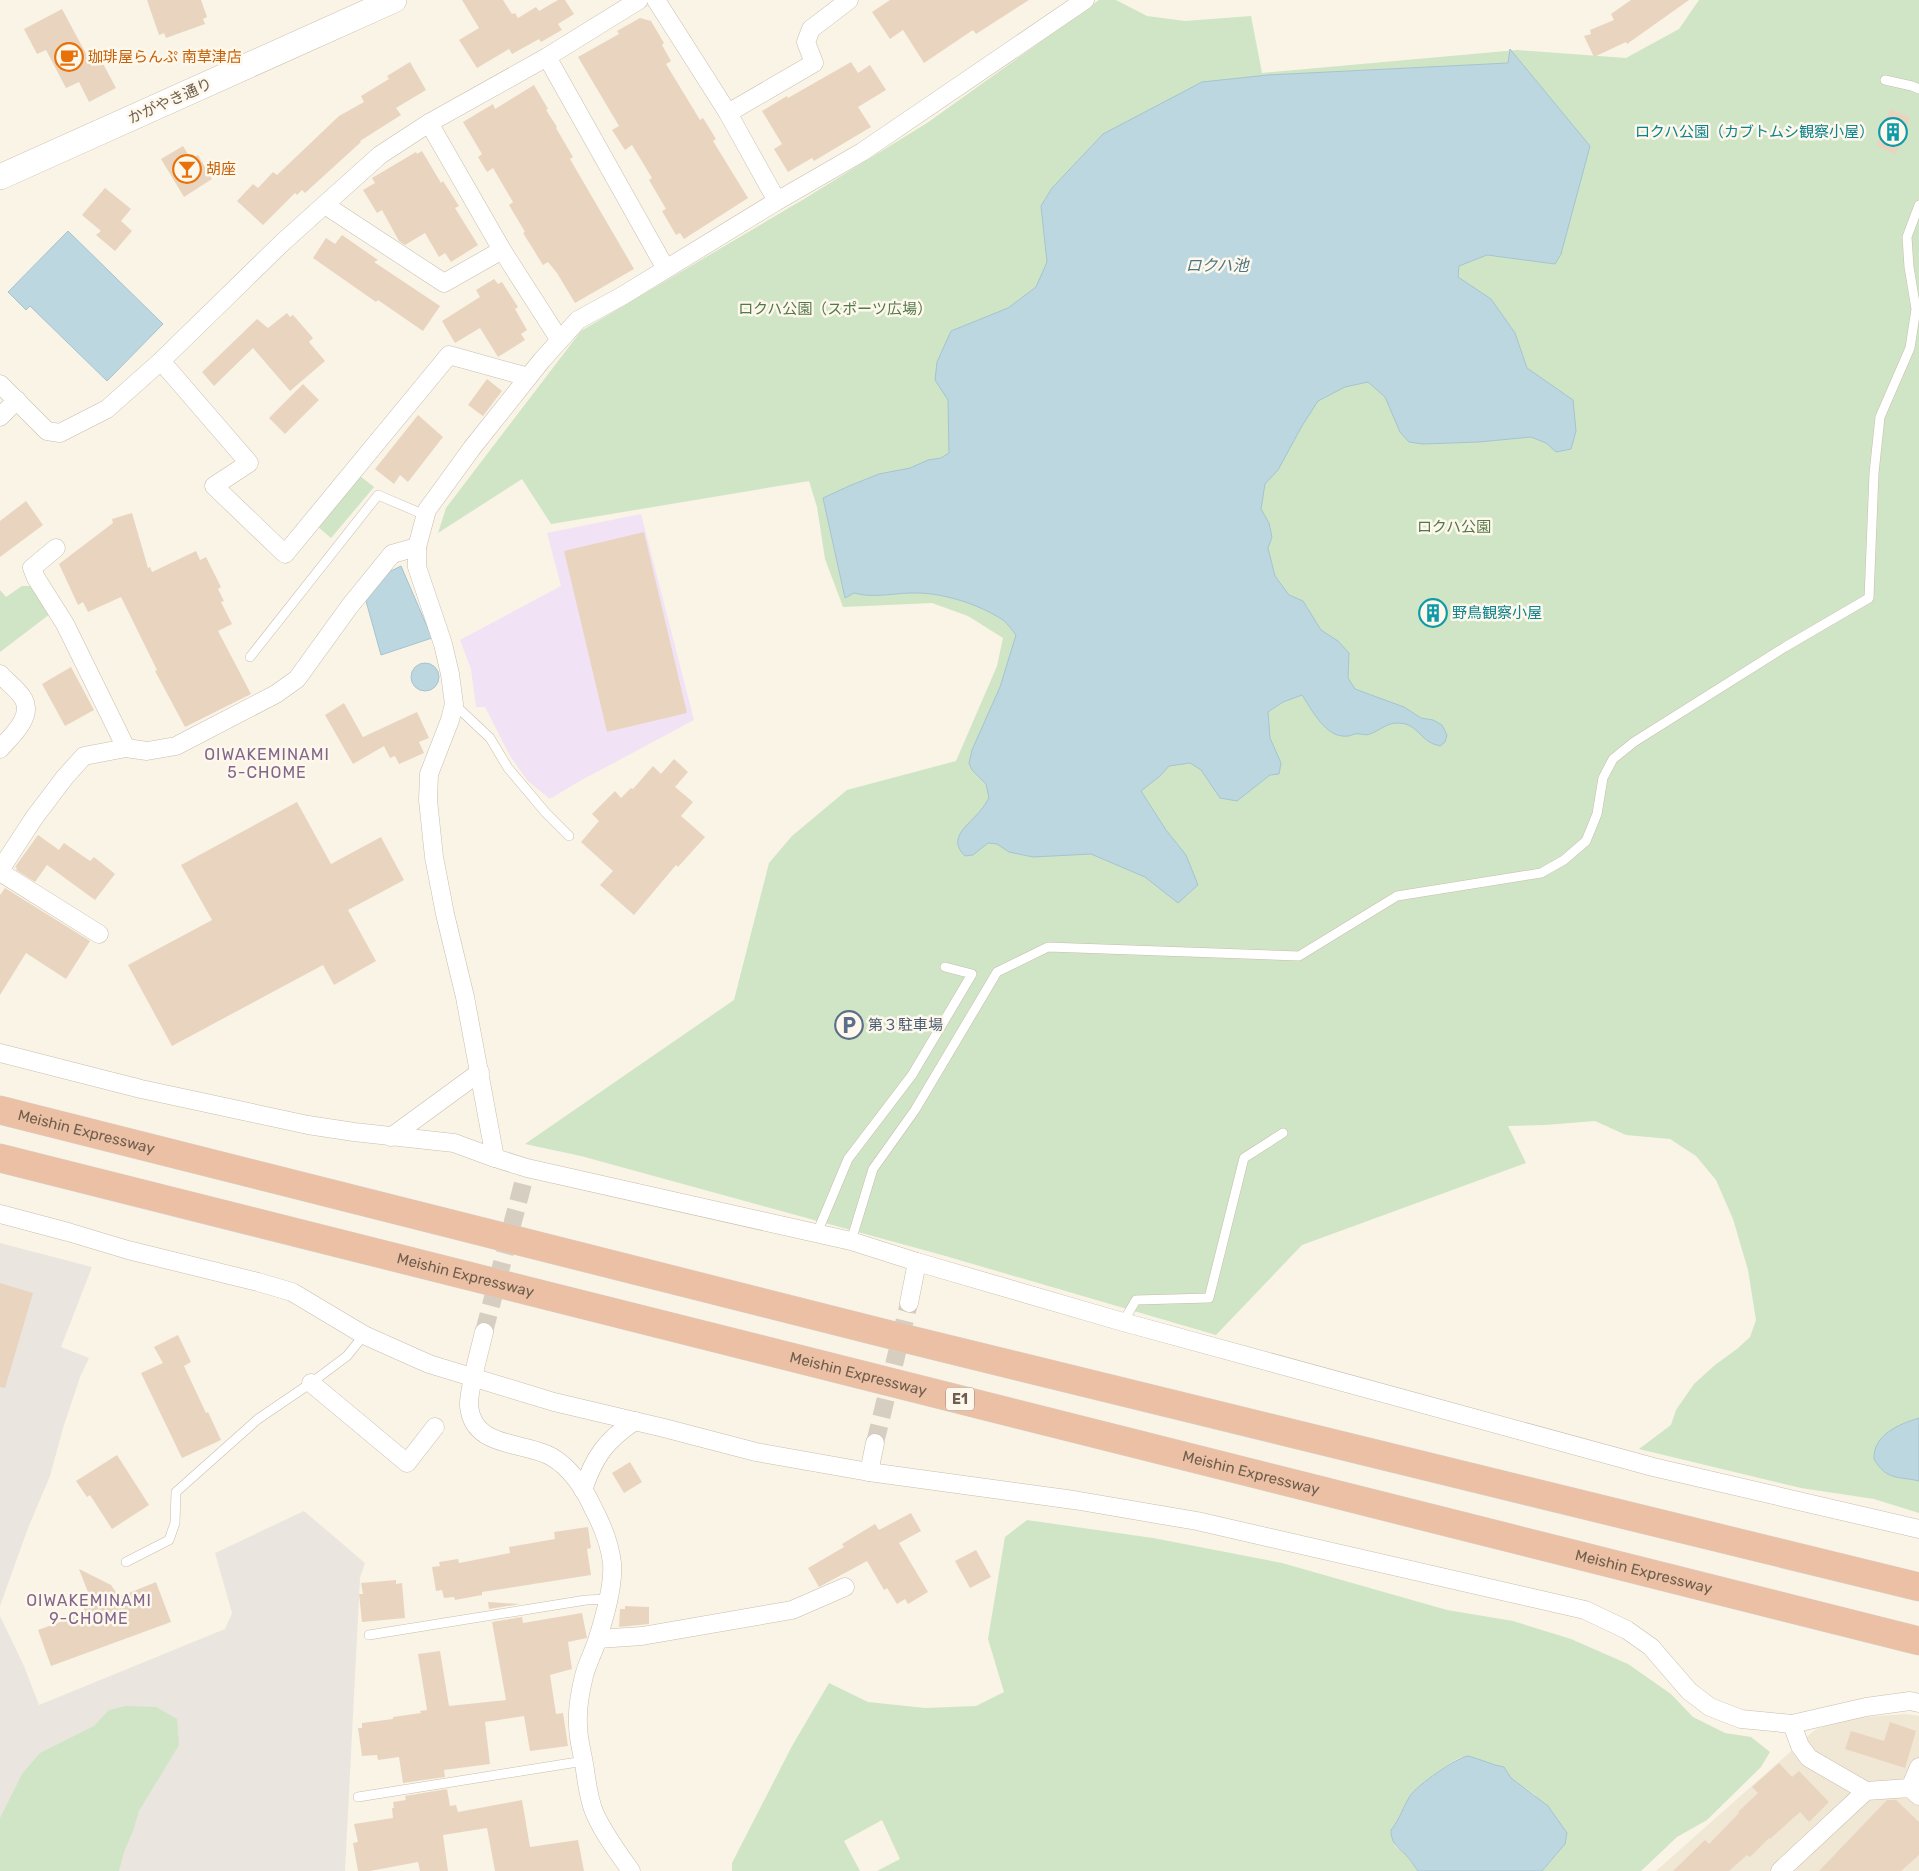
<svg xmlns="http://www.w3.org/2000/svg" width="1919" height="1871" viewBox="0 0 1919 1871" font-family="Rubik,'Noto Sans JP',sans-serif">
<rect width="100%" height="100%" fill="#f9f4e6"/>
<path fill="#f0e7d5" d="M1906,1714l13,2v155h-263l160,-142 36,-11z"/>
<g fill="#eae6df">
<path d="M0,1243l92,24 -31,80 28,11 -9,19 -17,51 -13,48 -22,52 -28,78z"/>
<path d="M304,1511l61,52 -5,15 -15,293h-345v-255l24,50 15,39 186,-76 7,-16 -17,-60z"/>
</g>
<path fill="#f1e3f5" d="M641,514l53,206 -116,62 -28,17 -22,-18 -18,-25 -25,-49h-9l-5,-38 -11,-29 101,-54 -14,-53z"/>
<g fill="#cfe5c6">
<path d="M1099,0h17l31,16 38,5 66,-5 11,57 255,-23 109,8 53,-29 20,-29h220v1513l-45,-14 -73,-11 -162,-39 32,-24 5,-15 18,-26 21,-19 22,-16 13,-12 6,-17 -8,-50 -15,-51 -17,-39 -20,-24 -26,-17 -44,-4 -31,-14 -50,4 -37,1 18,37 -224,82 -86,90 -274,-80 -361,-99 -56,-12 209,-144 35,-137 23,-27 55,-46 109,-29 41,-95 6,-28 -35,-22 -36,-13 -89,4 -18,-48 -8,-52 -8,-26 -258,43 -29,-45 -84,54 8,-25 135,-177 223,-132 123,-76z"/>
<path d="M360,476l14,11 -43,51 -14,-12z"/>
<path d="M22,586h12l16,28 -50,38v-62l6,7z"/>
<path d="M1027,1520l126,18 129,25 165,47 66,11 58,18 57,25 43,30 22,23 32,16 26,4 19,15 -9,15 -54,53 -30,17 -36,34h-99l23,-27 -30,-49 -24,-17 -7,-11c-4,-1 -8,-1 -12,-2 -10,-3 -18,-10 -30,-8 -7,1 -49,32 -52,39 -7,11 -10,24 -19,34l4,16 11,9 12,16h-541l23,-12 -18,-39 -38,21 16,30h-128v-8l60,-117 37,-63 39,19 57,6 51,-2 28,-14 -16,-53 17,-102z"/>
<path d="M126,1706l30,1 21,12 2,26 -40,66 -6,20 -9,21 -5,19h-119v-53l22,-44 18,-21 54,-27 15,-16z"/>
</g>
<g fill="#bdd7e0" stroke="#a4c4d1">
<path d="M1510,49l80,97 -29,108 -6,10 -68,-9 -28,11 -1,11 33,22 24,34 12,35 46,32 3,31 -5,18 -15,3 -10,-9 -15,-6 -52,5 -56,2 -14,-2 -9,-10 -15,-35 -17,-15 -23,5 -27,14 -16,25 -24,44 -13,14 -4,25 8,14 3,14 -4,11 7,28 14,19 14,6 18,29 17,11 11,12 -1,25 7,11 49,18 17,11 12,2 9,5 5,10 -2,7 -5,4c-21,-4 -21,-23 -42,-23 -12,0 -17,7 -28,11 -4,2 -10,-1 -15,0 -2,0 -4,2 -7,2 -22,3 -36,-26 -46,-41l-19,7 -15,10 2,26 11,25 -2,11 -9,1 -33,26 -17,-3 -19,-28 -11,-7 -21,3 -9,10 -19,15 25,39 20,25 12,30 -20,18 -33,-26 -54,-23 -58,3 -24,-5 -12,-8 -9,-1 -15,12 -8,1c-19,-18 4,-31 15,-45 4,-4 6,-9 9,-13l-3,-14 -14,-14 -3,-7 3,-13 28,-63 16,-52c-4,-5 -8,-11 -13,-15 -23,-15 -56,-26 -84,-27 -22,-1 -44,6 -65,0l-9,5 -22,-100 26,-12 30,-12 31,-6 18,-8 13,-2 8,-5 -1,-53 -13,-20 2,-18 14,-31 57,-23 28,-21 11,-25 -6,-56 11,-18 51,-54 99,-52 66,-7 240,-12z"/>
<path d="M68,231l95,93 -56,57 -77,-75 -4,4 -18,-18z"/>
<path d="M401,566l31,72 -51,17 -15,-54 23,-29z"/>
<circle cx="425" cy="677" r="14"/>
<path d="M1919,1418v63c-21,-5 -32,0 -45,-22 -1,-24 25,-35 45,-41z"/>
<path d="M1468,1756c13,3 23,9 36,11l7,11 37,28 19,27 -2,11 -23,27h-124c-4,-5 -8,-12 -13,-17 -9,-8 -14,-12 -14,-24 9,-11 12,-23 19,-34 6,-10 47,-39 58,-40z"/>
</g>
<g fill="#e9d5bf">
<path d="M147,0h54l6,17 -4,2 2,5 -39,14 -2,-5 -5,2z"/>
<path d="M462,0h41l9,14 3,-1 3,5 18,-11 3,4 19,-11h7l9,14 -16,10 4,6 -21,12 -2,-3 -27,15 -3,-5 -32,19 -18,-28 20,-12z"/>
<path d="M890,0h139l-53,34 -3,-4 -49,33 -21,-33 -13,9 -18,-27z"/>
<path d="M1631,0h58l-62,44 -1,-2 -32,15 -10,-21 7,-2 -1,-4 24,-10 -3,-6z"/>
<path d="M62,9l30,56 9,-5 15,28 -27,14 -10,-20 -13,6 -20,-38 -9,4 -13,-25z"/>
<path d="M640,18l11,3 13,22 -2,2 9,16 -5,3 34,56 3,-2 13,21 -3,2 35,57 -64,41 -4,-6 -4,2 -14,-24 4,-2 -17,-29 3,-2 -20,-33 -7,5 -13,-20 7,-4 -41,-69 41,-23 -2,-3z"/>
<path d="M410,62l16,28 -30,18 5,7 -41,26 1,1 -56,51 -3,-3 -5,5 -2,-2 -32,32 -26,-24 16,-17 5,4 15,-16 4,3 62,-59 25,-14 -3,-6 28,-17 -2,-3z"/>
<path d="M851,62l7,11 12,-8 16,25 -28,17 13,20 -57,34 -2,-3 -24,14 -14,-23 8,-5 -20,-33 25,-15 1,2z"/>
<path d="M534,85l14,24 -2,1 11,17 -1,1 17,29 -3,2 64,110 -59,34 -18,-30 -9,-11 -5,3 -20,-32 2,-1 -16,-27 4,-3 -20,-34 -6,4 -9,-15 4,-3 -19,-32 30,-18 2,5z"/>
<path d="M1890,109l20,8 -14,37 -20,-8z"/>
<path d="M183,146l8,13 7,-4 14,24 -28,18 -23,-38z"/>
<path d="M422,151l19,32 2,-2 16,25 -4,2 23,37 -27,17 -6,-9 -6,4 -14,-24 -20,12 -6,-4 -17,-31 -5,3 -14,-23 12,-7 -3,-5 44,-26 1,2z"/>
<path d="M105,188l26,21 -10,12 11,10 -17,20 -19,-16 5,-4 -19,-16z"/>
<path d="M342,235l36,25 -4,2 66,44 -17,25 -45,-31 -2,2 -63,-44 13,-20 9,6z"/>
<path d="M494,279l4,5 4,-2 16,25 -3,2 12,21 -6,4 4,6 -27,17 -18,-29 -25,15 -13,-22 38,-24 -4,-7z"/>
<path d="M287,313l3,4 3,-2 20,23 -4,4 16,19 -35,30 -37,-43 -39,38 -12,-14 55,-53 11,9z"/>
<path d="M487,379l15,12 -19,25 -15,-11z"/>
<path d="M303,384l16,16 -34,34 -16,-16z"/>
<path d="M418,415l25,22 -35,45 -8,-7 -6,9 -19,-15z"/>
<path d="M26,501l17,24 -43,32v-36z"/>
<path d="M132,513l16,55 2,-1 2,5 44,-21 4,9 6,-3 15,30 -3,2 6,12 -3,1 11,22 -14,7 33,63 -66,33 -30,-56 2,-1 -36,-73 -33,15 -5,-10 -5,3 -19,-41 54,-41 -1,-4z"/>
<path d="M644,532l43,181 -80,19 -43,-181z"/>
<path d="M71,667l23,43 -29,16 -23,-42z"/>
<path d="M344,703l19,34 54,-25 12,26 -10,4 5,11 -25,11 -4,-8 -5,2 -6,-12 -31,18 -28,-49z"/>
<path d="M674,759l14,13 -13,15 18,15 -12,14 24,21 -27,30 -2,-2 -42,50 -34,-30 13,-14 -32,-29 18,-21 -7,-7 23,-23 6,7 10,-10 2,1 20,-23 8,8z"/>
<path d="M297,802l34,62 50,-27 23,43 -56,30 28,51 -42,24 -11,-20 -151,81 -44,-81 84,-45 -31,-55z"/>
<path d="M38,835l21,15 5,-7 26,18 4,-4 21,17 -20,26 -48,-35 -12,17 -19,-12 1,-2 -2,-1z"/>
<path d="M5,888l85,53 -24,38 -40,-26 -26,42v-100z"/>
<path d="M0,1283l33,10 -28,95 -5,-1z"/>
<path d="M178,1335l13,27 -7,4 22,47 2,-1 13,28 -39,18 -41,-85 22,-10 -9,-16z"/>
<path d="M117,1455l32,50 -37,24 -22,-34 -3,2 -11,-16z"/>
<path d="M630,1462l12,20 -18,11 -12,-20z"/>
<path d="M911,1513l10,18 -22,12 29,49 -20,12 -3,-5 -8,5 -10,-16 -3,2 -17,-29 -48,26 -11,-19 36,-21 -2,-3 33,-20 4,6z"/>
<path d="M588,1527l3,21 -4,1 4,26 -109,17v3l-27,5 -1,-3 -10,1 -2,-8 -6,1 -4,-24 8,-1 -1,-4 19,-3 1,4 51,-10 -1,-6 46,-8 -1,-7z"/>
<path d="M976,1550l15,27 -21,11 -15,-27z"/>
<path d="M79,1569l32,16 8,12 37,-15 15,40 -120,44 -13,-36 47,-17 -5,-15 9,-3z"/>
<path d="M396,1580v4l6,-1 3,35 -43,4 -3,-28h4l-2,-11z"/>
<path d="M488,1602l32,2 -31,5z"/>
<path d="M625,1606l24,1v17l-30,3 1,-18h5z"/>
<path d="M582,1613l5,25 -19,4 4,27 -22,6 6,39 7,-1 5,33 -38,5 -6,-35 -39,6 5,42 -46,6 1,7 -42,6 -4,-26 -21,3 -1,-5 -15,1 -4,-28h4v-5l31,-4v-2l28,-4 -1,-2 7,-1 -9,-56 22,-3 9,55 57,-6 -14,-78 30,-5 1,6z"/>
<path d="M1890,1722l26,9 -11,37 -60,-19 6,-18 33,10z"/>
<path d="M1779,1763l13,14 7,-6 30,31 -20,20 -9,-10 -30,27 -1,-1 -19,19 -3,-2 -18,16h-56l32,-31 4,4 30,-31 -1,-1 20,-19 -6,-6z"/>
<path d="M447,1789l3,17 6,-1 2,7 64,-12 8,47 48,-7 6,31h-89l-8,-43 -44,7 5,36h-28l-2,-9 -48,9h-12l-5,-28 5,-1 -4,-18 39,-6 -1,-10h2l-1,-6 13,-2 -1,-4z"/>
<path d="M1887,1800h9l23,22v33l-18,16h-82z"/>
</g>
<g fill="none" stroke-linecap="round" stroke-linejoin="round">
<g stroke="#d6cec0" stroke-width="18" stroke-dasharray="18 9" stroke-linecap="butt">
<path d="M484,1332l43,-164"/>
<path d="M875,1443l34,-140"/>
</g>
<defs>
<g id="lane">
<path d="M1885,80l27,6 7,3"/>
<path d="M250,657l128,-162 47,20"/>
<path d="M454,704l36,34 18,30 38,45 23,23"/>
<path d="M817,1233l31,-74 64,-84 60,-101 -27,-7"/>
<path d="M851,1241l22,-72 42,-59 82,-138 51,-25 251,9 98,-60 144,-23 23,-13 22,-19 11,-27 6,-36 10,-19 21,-17 151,-95 84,-49 5,-125 6,-56 30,-69 6,-39 -7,-42 -2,-30 12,-32"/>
<path d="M1123,1322l13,-22 73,-2 35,-140 39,-25"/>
<path d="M126,1562l43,-22 6,-17 1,-31 82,-73 53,-36 36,-27 17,-21"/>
<path d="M369,1635l217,-35 22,-1"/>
<path d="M358,1797l226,-36"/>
</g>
<g id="street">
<path d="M656,0l72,113 49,88"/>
<path d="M1085,0l-223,152 -85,49 -155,95 -44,24 -36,40 -70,88 -45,62 -10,37v20l26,77 7,30 4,30 -4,16 -21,54 -1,26 6,57 11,57 20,83 30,161 32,10 324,73 66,21 206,60 530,145 266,62"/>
<path d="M547,57l119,212"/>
<path d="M728,113l86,-50 -8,-21 5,-13 38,-29"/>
<path d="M429,123l73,127 57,89"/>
<path d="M325,205l119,78 58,-33"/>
<path d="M161,361l88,102 -35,23 71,68 164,-199 79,22"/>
<path d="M0,384l47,47 13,2 47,-24 54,-48 122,-119 97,-87 49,-32 118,-66 92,-57"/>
<path d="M0,417l17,-17"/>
<path d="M56,548l-24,20 4,10 29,46 61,124"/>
<path d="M0,674c7,8 19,16 24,26 9,18 -14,37 -24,49"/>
<path d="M0,870l34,-52 31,-41 19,-21 42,-8 21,3 29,-5 100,-52 21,-15 52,-72 43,-53 25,-7"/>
<path d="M0,872l99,62"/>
<path d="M0,1053l141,36 167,36 46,7 100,11 41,15"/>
<path d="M391,1137l89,-65"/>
<path d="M0,1214l68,18 60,18 130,32 34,10 72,43 65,29 125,38 110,26 92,24 113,20 205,28 123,21 388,89 42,20 24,17 38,44 21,16 31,12 51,5 74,-17 44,-6 9,2"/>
<path d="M909,1303l8,-41"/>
<path d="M484,1332c-4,18 -16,58 -15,74 4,43 55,35 83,51 20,12 33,33 42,53 8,15 16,36 18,53 2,23 -8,56 -15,78 -4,12 -10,23 -13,35 -4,16 -7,33 -6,49 0,15 5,30 7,45 2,14 4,31 10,44 9,20 23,39 36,57"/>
<path d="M311,1383l96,80 28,-36"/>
<path d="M869,1472l6,-29"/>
<path d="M583,1490c11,-33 23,-50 52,-69"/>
<path d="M598,1639l44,-3 150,-26 53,-23"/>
<path d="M1792,1724l8,22 9,12 57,33"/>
<path d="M1910,1788l9,-21"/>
<path d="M1780,1871l86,-80 44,-3 9,8"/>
</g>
<path id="secondary" d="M0,177l394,-177"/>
<g id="highway">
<path id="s1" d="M0,1110l911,230 1008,247"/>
<path id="s2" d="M0,1158l1919,483"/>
</g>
</defs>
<use href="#lane" stroke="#c9bdad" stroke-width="10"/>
<use href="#street" stroke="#c9bdad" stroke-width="19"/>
<use href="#secondary" stroke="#ccbeac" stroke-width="26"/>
<use href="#highway" stroke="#d7d2cd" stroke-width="29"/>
<use href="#lane" stroke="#fff" stroke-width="9"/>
<use href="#street" stroke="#fff" stroke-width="18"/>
<use href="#secondary" stroke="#fff" stroke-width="25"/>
<use href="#highway" stroke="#ecc0a4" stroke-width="28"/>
</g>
<defs>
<symbol id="cafe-ring" viewBox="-11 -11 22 22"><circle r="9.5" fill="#fdf8eb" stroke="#e8710a" stroke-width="1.5"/><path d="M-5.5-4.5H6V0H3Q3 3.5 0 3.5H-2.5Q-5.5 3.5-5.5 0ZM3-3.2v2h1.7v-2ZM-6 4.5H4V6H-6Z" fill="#e8710a"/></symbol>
<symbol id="building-ring" viewBox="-11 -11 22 22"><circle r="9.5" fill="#fdf8eb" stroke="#0f9aa8" stroke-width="1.5"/><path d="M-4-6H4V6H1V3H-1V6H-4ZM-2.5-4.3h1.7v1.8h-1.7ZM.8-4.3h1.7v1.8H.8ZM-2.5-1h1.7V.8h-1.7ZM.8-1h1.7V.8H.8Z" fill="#0f9aa8"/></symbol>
<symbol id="bar-ring" viewBox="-11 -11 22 22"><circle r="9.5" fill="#fdf8eb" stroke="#e8710a" stroke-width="1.5"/><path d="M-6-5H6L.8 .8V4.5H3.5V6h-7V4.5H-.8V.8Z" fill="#e8710a"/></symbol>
<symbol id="parking-ring" viewBox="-11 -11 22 22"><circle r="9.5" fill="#fdf8eb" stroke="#5c6f8a" stroke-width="1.5"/><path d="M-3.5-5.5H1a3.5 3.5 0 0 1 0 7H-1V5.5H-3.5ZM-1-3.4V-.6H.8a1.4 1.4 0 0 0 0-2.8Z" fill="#5c6f8a"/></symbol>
</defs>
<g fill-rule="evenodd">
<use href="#cafe-ring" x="53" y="41" width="32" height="32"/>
<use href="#building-ring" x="1877" y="116" width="32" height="32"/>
<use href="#bar-ring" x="171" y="153" width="32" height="32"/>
<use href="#building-ring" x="1417" y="597" width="32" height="32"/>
<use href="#parking-ring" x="833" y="1009" width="32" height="32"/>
</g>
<g text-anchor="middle" stroke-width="5" stroke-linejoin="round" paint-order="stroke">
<rect fill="#fdf8eb" stroke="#9a8c7d" stroke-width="1" x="946" y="1387.5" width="28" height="23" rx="4"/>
<g font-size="14" font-weight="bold" fill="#6f5e4e">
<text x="960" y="1404">E1</text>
</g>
<g font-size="15" fill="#c56008" stroke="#fdf8eb" text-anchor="start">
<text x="88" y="62">珈琲屋らんぷ 南草津店</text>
<text x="206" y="174">胡座</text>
</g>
<g font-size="15" fill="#6f5e4e" stroke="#fdf8eb">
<text transform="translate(170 101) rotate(-24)" y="5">かがやき通り</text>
<text dy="5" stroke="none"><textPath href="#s1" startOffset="89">Meishin Expressway</textPath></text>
<text dy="5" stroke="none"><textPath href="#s2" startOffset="480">Meishin Expressway</textPath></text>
<text dy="5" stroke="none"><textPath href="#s2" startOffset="885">Meishin Expressway</textPath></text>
<text dy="5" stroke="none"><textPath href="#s2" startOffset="1290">Meishin Expressway</textPath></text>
<text dy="5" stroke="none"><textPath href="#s2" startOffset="1695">Meishin Expressway</textPath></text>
</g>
<g font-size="15" fill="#0d838f" stroke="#fdf8eb" text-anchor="end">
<text x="1874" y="137">ロクハ公園（カブトムシ観察小屋）</text>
<text x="1452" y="618" text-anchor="start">野鳥観察小屋</text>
</g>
<g font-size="15" fill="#53794b" stroke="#fdf8eb">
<text x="835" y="314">ロクハ公園（スポーツ広場）</text>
<text x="1454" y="532">ロクハ公園</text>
</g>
<g font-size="15" fill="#4e5e75" stroke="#fdf8eb" text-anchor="start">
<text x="868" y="1030">第３駐車場</text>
</g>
<g font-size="16" font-style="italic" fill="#4e7686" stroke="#fdf8eb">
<text x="1217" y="271">ロクハ池</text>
</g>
<g font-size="16" letter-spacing="1" fill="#83668c" stroke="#fdf8eb">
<text x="267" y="760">OIWAKEMINAMI<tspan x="267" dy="18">5-CHOME</tspan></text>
<text x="89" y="1606">OIWAKEMINAMI<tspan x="89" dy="18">9-CHOME</tspan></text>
</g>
</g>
</svg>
